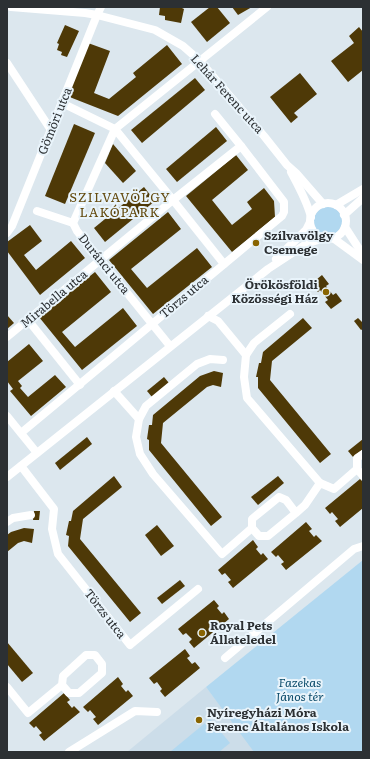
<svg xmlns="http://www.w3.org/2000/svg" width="370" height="759" viewBox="0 0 370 759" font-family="Literata,serif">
<rect width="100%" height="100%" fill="#dce7ee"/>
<path fill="#ccdde9" d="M206,687l50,65h-129z"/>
<g fill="#b1d8f0">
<circle cx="328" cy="221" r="14"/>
<path d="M363,560v192h-109l-48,-65z"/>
<path d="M210,719l20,24 -11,9h-49z"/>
</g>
<g fill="#4e3907">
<path d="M160,7h22v1l2,1 -3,14 -16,-3v-4l-6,-1z"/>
<path d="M210,7h7l13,16 -23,19 -16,-20z"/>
<path d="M232,7h20l-14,8z"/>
<path d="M65,25l14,6 -12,26 -6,-2 1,-3 -5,-2 2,-6 -2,-1z"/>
<path d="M359,27l4,5v38l-15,12 -17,-21 23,-18 -5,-7z"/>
<path d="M88,43l22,8 -16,42 15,6 27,-22 -3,-4 34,-28 15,19 -64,52 -51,-20z"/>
<path d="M300,73l17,21 -23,19 4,4 -7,6 -21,-26z"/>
<path d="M195,78l10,12 -63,53 -11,-13z"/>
<path d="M74,124l21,9 -30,71 -20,-8z"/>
<path d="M216,127l11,14 -50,41 -11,-13z"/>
<path d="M113,144l23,27 -13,12 -18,-20z"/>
<path d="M236,155l12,15 -36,30 20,25 20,-16 -5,-7 17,-14 10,13 1,16 -43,35 -46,-56z"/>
<path d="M144,187l11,14 -50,41 -11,-14z"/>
<path d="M168,212l13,17 -50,40 16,19 50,-40 15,19 -59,47 -44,-54z"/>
<path d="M30,225l12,16 -18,14 12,15 35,-29 14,17 -45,37 -33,-44v-9z"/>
<path d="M95,272l16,20 -49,40 13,15 48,-39 14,18 -55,44 -43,-53z"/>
<path d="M322,275l7,9 -3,2 7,9 3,-2 6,8 -11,8 -6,-7 3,-2 -8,-10 -2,2 -7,-8z"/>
<path d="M7,315l7,8 -7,6z"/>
<path d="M303,318l9,10 -40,33 -2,19 61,74 -11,9 -62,-75v-11h-2l3,-14h2l2,-11z"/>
<path d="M358,318l5,5v6l-2,1 -7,-9z"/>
<path d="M29,344l14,17 -25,20 4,5 -2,2 8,9 27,-22 11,12 -35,29 -21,-25 3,-2 -6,-8v-19z"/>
<path d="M214,371l9,2 -2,14 -8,-2 -6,2 -44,36 -2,20 61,74 -11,9 -62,-76v-10l-2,-1 2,-14h3l1,-10 47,-39z"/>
<path d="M164,377l5,6 -17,14 -5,-6z"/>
<path d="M87,437l5,7 -32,26 -5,-7z"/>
<path d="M363,439v10l-10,8 -5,-6z"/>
<path d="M114,476l8,11 -39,32 -3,20 61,74 -11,9 -62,-76 1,-10 -3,-1 3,-14h2l2,-10z"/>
<path d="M278,476l6,7 -26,22 -7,-8z"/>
<path d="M360,479l3,3v26l-23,19 -5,-6 3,-2 -6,-7 -2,2 -5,-6z"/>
<path d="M34,511h6l-1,9h-6z"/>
<path d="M306,522l6,7 -3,2 5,6 2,-2 6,6 -36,29 -5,-6 3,-2 -6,-7 -2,2 -5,-5z"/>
<path d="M157,525l17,21 -13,10 -16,-21z"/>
<path d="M24,528l10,1 -2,14 -8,-2 -6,2 -11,9v-17l4,-3z"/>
<path d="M253,540l5,7 -2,2 5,6 2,-2 5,6 -35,29 -5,-6 3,-2 -6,-7 -3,2 -4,-5z"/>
<path d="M180,580l5,6 -23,18 -5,-6z"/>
<path d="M214,600l5,6 -2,2 5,6 2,-2 5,7 -35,29 -5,-6 3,-3 -6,-6 -3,2 -5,-6z"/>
<path d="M7,642l26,31 -11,9 -15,-18z"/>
<path d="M185,649l5,7 -3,2 5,6 3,-2 5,6 -35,29 -5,-6 2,-2 -5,-7 -3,2 -5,-6z"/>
<path d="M118,677l5,7 -2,2 5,6 2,-2 5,6 -35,29 -5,-6 3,-2 -6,-7 -2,2 -5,-5z"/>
<path d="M64,693l6,7 -3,2 5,6 2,-2 6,6 -36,29 -5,-6 3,-2 -6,-7 -2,2 -5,-5z"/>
</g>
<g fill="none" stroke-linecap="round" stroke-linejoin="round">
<g stroke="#fff" stroke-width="8">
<path d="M101,7l-4,8 58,15 28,16 17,15 64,75 23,29 9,8 27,31"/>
<path d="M7,63l44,67"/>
<path d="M62,103l53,26 -42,94 4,8 93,115"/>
<path d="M215,114l26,32 -68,54 -58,-71 152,-122"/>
<path d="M291,172c8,15 16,29 20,45"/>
<circle cx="328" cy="221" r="18"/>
<path d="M336,205l27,-16"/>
<path d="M37,211l36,12"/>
<path d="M344,215l19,-17"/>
<path d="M345,227l18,28"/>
<path d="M7,233l5,-7 85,-211 -12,-2 -74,-6"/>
<path d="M333,238l30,22"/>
<path d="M276,259l30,-29 4,-8"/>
<path d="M290,314l-36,29 -8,12 -2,22 3,21 73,85"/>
<path d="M208,316l10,5 28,34"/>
<path d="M28,320l52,65"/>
<path d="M7,337l166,-137 51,64"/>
<path d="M223,360l-13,-1 -13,5 -51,42 -7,13 -3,18 4,17 13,20 69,80 30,-26"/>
<path d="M114,391l25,28"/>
<path d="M7,416l30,37"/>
<path d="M21,433l261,-217 2,-4v-10l-43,-56"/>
<path d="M21,466l33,43 -2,20 6,25 72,91 68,-56"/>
<path d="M357,469v-11l6,-4"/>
<path d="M7,477l261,-208 38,-25 18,-6"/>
<path d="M296,513l-10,-13 -7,-3 -27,22v9l7,8h9l28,-23 9,-8 15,-22 14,6 23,-20 6,7"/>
<path d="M7,522l6,-4 18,-3"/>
<path d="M225,658l129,-109 9,-3"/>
<path d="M7,687l21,26 34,-28 1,-9 23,-21h9l7,9v9l-23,20h-10l-7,-8"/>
<path d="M69,752l66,-41 22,1"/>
</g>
</g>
<g fill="#896401" stroke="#e9f4fb" stroke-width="1.5">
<circle cx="256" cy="243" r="4"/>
<circle cx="326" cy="292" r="4"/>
<circle cx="202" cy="633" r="4"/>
<circle cx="199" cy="720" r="4"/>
</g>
<g text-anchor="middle" stroke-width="4" stroke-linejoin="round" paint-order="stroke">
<g font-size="12" fill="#2c3033" stroke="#e9f4fb">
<text transform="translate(227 94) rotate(48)" y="4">Lehár Ferenc utca</text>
<text transform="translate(55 121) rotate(-68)" y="4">Gömöri utca</text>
<text transform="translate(104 264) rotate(51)" y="4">Duránci utca</text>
<text transform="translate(184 297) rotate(-40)" y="4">Törzs utca</text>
<text transform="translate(54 299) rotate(-40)" y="4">Mirabella utca</text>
<text transform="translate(105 614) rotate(52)" y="4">Törzs utca</text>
</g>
<g font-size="12" font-weight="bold" fill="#2c3033" stroke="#e9f4fb" text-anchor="start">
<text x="264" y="240">Szílvavölgy<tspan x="264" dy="14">Csemege</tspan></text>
<text x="318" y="289" text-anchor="end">Örökösföldi<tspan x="318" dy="14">Közösségi Ház</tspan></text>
<text x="210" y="630">Royal Pets<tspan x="210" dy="14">Állateledel</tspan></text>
<text x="207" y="717">Nyíregyházi Móra<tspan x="207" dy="14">Ferenc Általános Iskola</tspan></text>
</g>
<g font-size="12" font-style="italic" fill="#0b4b6a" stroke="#e9f4fb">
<text x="300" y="687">Fazekas<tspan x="300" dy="14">János tér</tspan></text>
</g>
<g font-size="13" letter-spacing="1" fill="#654c11" stroke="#e9f4fb">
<text x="120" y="202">SZILVAVÖLGY<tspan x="120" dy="15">LAKÓPARK</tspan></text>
</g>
</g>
<rect width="370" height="759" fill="none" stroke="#2c3033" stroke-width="16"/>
</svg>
